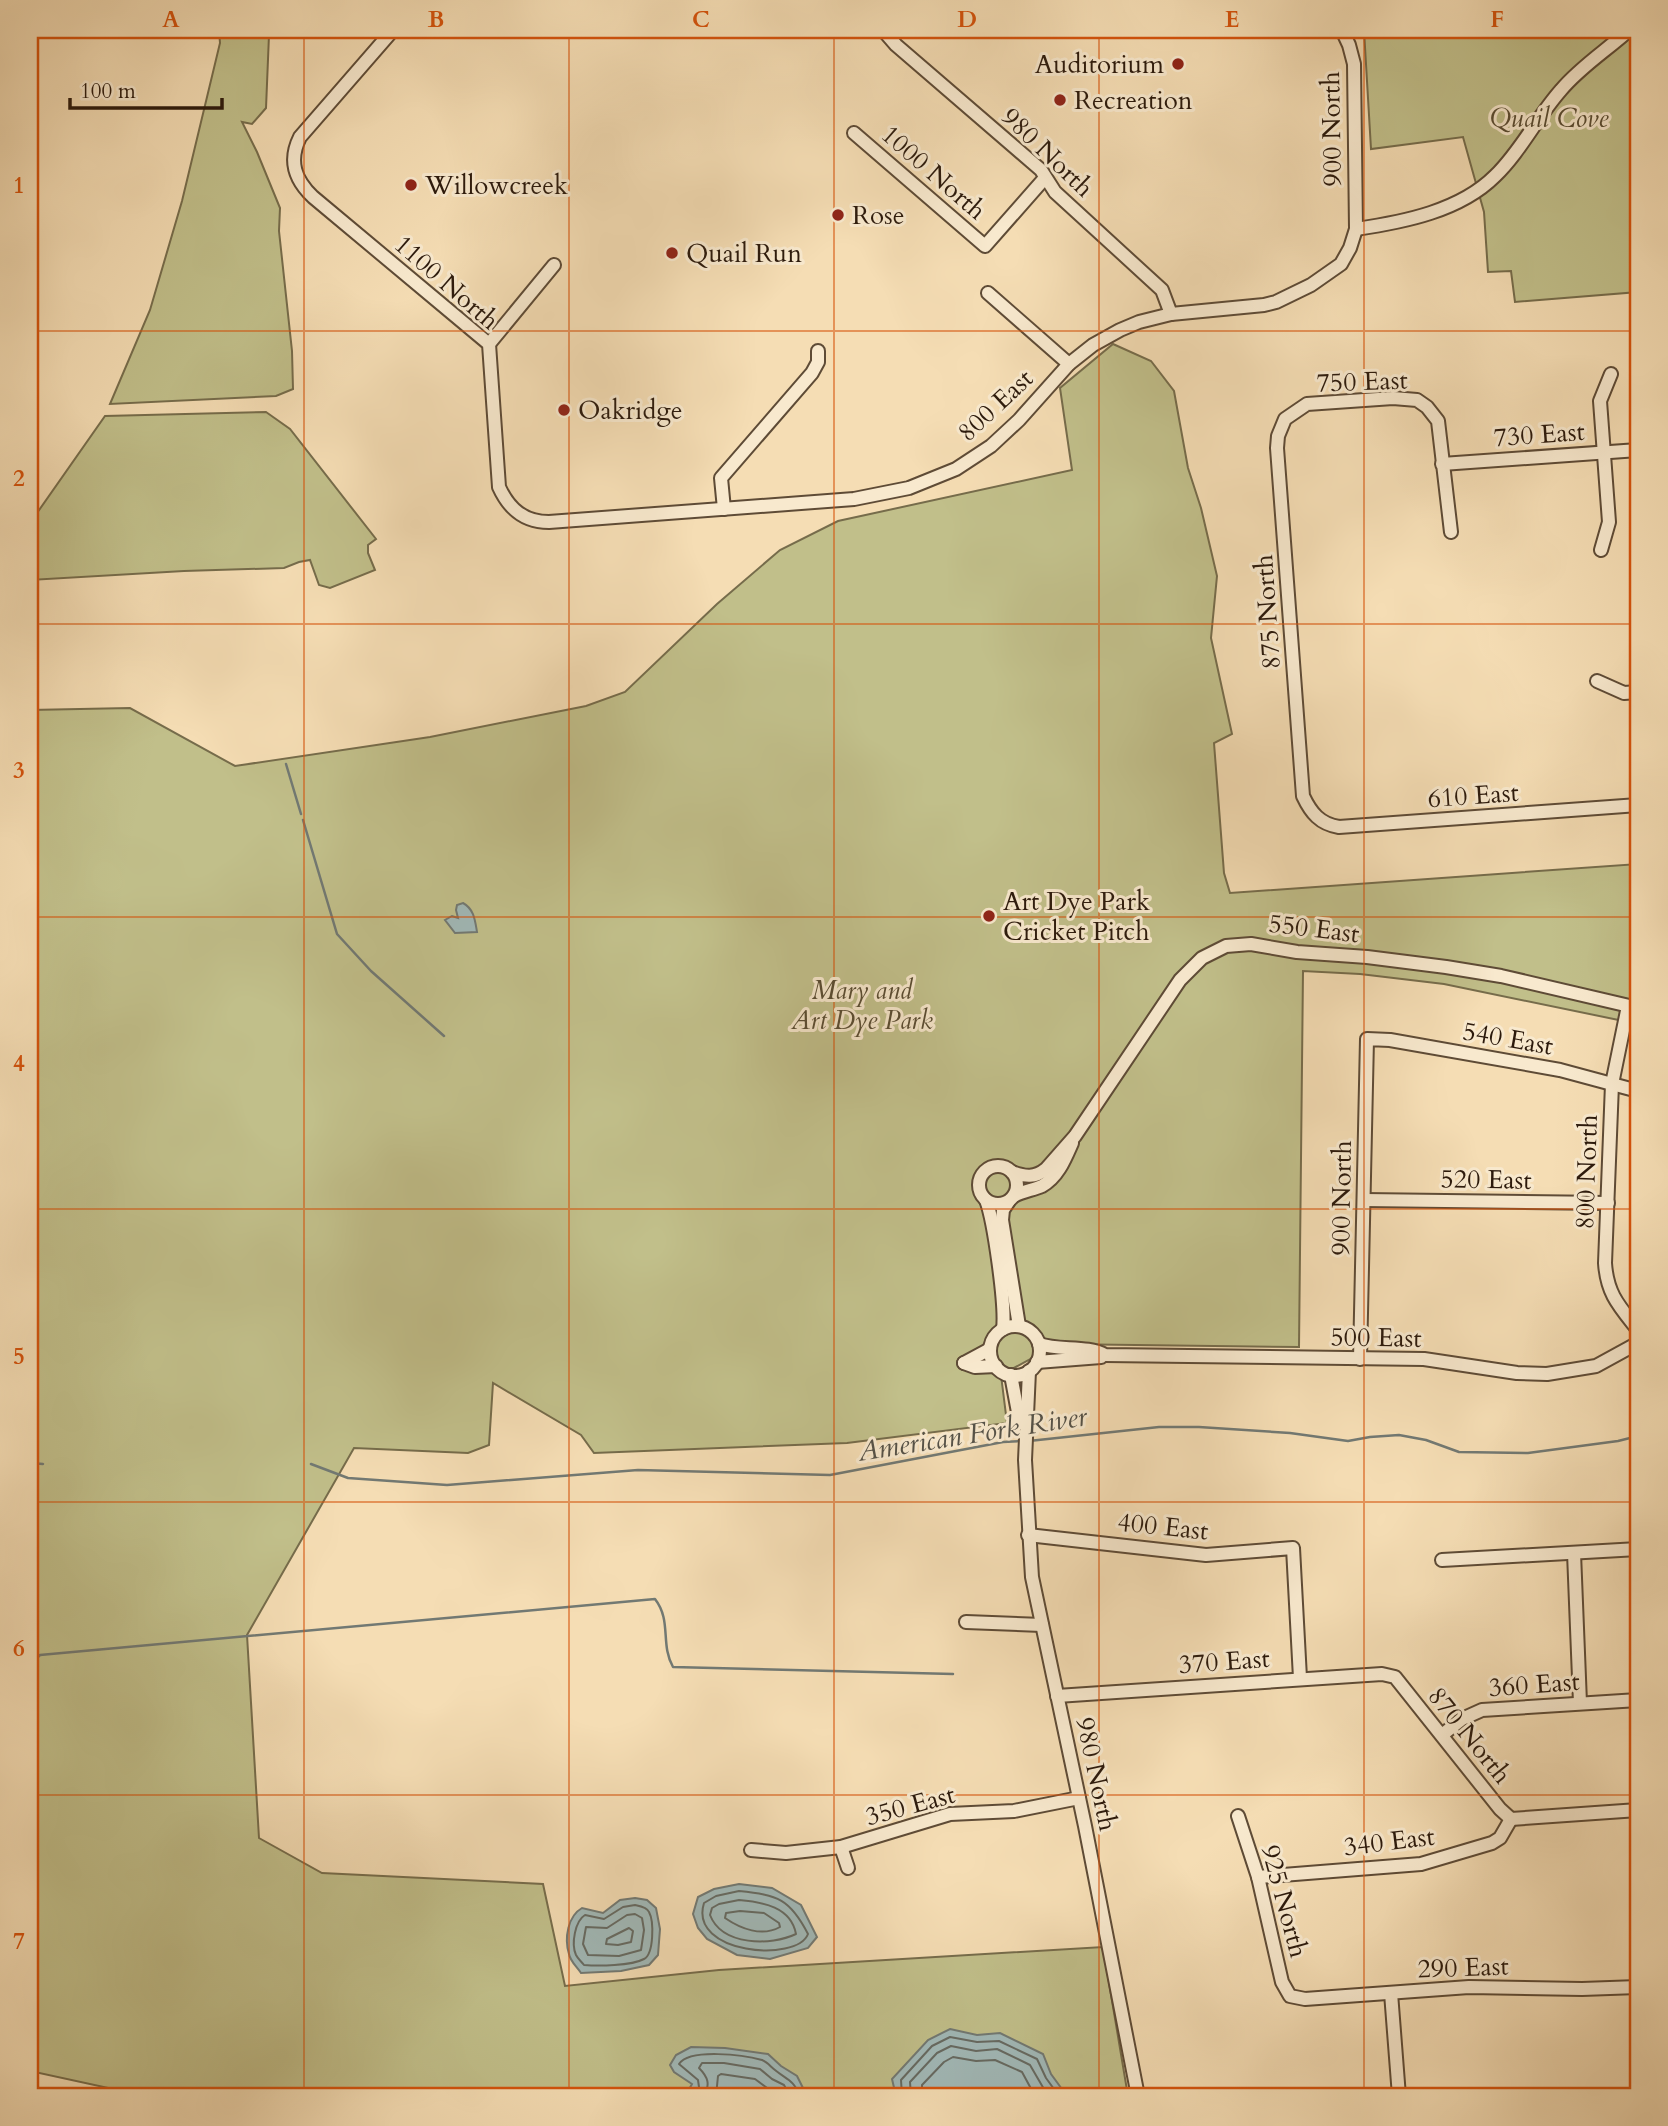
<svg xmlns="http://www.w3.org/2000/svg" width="1668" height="2126" viewBox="0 0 1668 2126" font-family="Cardo,serif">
<rect width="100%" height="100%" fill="#f5ddb4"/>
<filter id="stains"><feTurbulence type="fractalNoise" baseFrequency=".00286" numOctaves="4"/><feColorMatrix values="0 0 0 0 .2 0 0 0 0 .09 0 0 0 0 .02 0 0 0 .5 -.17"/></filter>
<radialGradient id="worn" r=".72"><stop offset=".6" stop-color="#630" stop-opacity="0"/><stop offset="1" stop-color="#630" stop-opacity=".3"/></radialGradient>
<g fill="#c1bf8a" stroke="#766c4b" stroke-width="2">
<path d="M219,30h55l-5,5 -3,73 -14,16 -10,-2 15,30 23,56 -1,23 13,120 1,38 -17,7 -166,8 40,-94 32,-109 38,-158z"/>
<path d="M1364,30h274v262l-123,10 -4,-31 -23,1 -4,-60 -21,-75 -92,12z"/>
<path d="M1113,344l38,17 23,30 14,77 13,40 16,68 -6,62 21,96 -18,9 10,130 6,20 408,-29v160l-194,-40 -84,-10 -57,-3 -4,376 -241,-3 -57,31 6,48 -160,20 -253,10 -13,-18 -88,-52 -4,62 -21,8 -114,-5 -107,187 12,203 63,35 221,11 22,102 154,-16 384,-23 25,149h-983l-115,-25v-1361l100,-2 105,58 195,-29 156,-31 39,-14 92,-88 63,-54 58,-29 234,-51 -12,-82z"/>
<path d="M266,412l24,17 86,110 -8,6v8l7,17 -45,18 -11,-3 -9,-25 -11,2 -15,6 -100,3 -154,9v-57l75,-107z"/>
</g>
<g fill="#a1b9b8" stroke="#727973" stroke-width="2">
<path d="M463,903c11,6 12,17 14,29l-22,1 -10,-13 7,-4 6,2 -2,-8 1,-5z"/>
<path d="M739,1884l33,4 29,17 16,32 -9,11 -38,11 -33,-4 -30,-16 -9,-11 -5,-14 5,-17 16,-8z"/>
<path d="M635,1898l12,2 9,8 4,21 -2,26 -9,10 -28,6 -40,2c-4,-6 -11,-12 -12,-19 -5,-16 -1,-38 13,-46l21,5 17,-13z"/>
<path d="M950,2029l27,6 23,-2 43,21 8,20 16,22h-171l-4,-17 36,-39z"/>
<path d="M691,2047l34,1 43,6 13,12 16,10 10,20h-151l32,-5 4,-7 -18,-12 -4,-7 6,-10z"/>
</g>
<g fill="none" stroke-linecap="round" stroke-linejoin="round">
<g stroke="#666a62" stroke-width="2">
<path d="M739,1891c39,4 51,8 69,43 -11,29 -120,20 -104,-31l12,-7z"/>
<path d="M739,1900c24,2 52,7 57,34 -25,12 -74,12 -86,-19l2,-7 7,-4z"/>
<path d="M635,1905c5,1 12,2 14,7 5,9 5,42 -5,47 -13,7 -46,7 -60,6 -3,-4 -6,-6 -8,-10 -5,-11 -1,-34 9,-40l19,4 19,-12z"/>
<path d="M740,1911l24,2 15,10 1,4c-18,10 -39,2 -55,-9l1,-5z"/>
<path d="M635,1914l7,4 2,12 -3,20 -22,6 -31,-1 -5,-11 3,-17 21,1 20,-13z"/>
<path d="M629,1928l4,3 -2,11 -13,3 -12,-1 1,-5z"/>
<path d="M692,2096l7,-9 -1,-7 -19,-16c11,-16 65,-9 83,-4 5,2 8,6 13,10 12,10 18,9 25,26"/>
<path d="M703,2096c8,-11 5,-19 -4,-28l3,-5h22l36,6 12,10 12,6 6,11"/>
<path d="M716,2096l2,-20 3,-2 34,5 23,17"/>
<path d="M902,2096l-1,-16 31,-34 18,-9 27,5 22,-1 38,18 9,19 13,18"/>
<path d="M911,2096l-1,-14 27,-29 14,-7 25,5 21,-2 33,16 18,31"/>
<path d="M922,2096v-11l22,-23 9,-5 23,4 19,-1 27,12 13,24"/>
</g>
<g stroke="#727973" stroke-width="2.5">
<path d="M286,764l15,50"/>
<path d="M303,820l34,114 34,37 73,65"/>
<path d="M1029,1441l130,-14h40l91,6 58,8 22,-4 29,-2 27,5 33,12 69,1 90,-12 20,-5"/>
<path d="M30,1463l13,1"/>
<path d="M311,1464l37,14 99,7 191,-15 192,5 173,-33 19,-1"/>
<path d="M33,1662l7,-7 615,-56c17,22 5,45 18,68l280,7"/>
</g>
<defs>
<g id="minor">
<path d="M393,30l-93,107c-12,24 -5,43 13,60l176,147 10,143c10,22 25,35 50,35l305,-23 55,-11 47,-19 35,-23 28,-26 50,-56 24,-19 27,-15 19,-8 32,-8 93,-9 12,-3 35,-17 30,-21 9,-16 6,-19 -2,-165 -5,-19 -7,-15"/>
<path d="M762,30l1,1"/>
<path d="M883,30l13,15 145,125 14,22 107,98 9,24"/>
<path d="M854,133l131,113 59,-67"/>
<path d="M1356,229c48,-7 104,-18 139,-53 26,-25 42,-59 66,-86 19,-23 46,-40 68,-60"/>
<path d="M988,293l81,71"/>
<path d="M489,344l65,-79"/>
<path d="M1442,464l196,-14"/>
<path d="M724,509l-3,-31 91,-105 6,-11v-11"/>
<path d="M1451,532l-13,-111 -11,-14 -10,-7 -24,-2 -86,6 -22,15 -7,17 -1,12 26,348c8,17 17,28 36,31l299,-22"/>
<path d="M1601,550l8,-28 -9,-121 11,-27"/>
<path d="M1597,681l27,12 14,-1"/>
<path d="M1628,1006l-16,78 -7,179c2,31 14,43 33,67"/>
<circle cx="998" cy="1185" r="19"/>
<path d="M1012,1172c13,5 23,6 34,-3l29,-33 105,-156 22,-22 24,-12 25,-2 46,8 70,5 79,10 55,9 137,32"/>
<path d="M1014,1196c9,-5 19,-6 28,-10 16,-9 23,-27 30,-43"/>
<path d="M986,1200c8,21 20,106 17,129"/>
<path d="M1364,1200l244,3"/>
<path d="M1009,1201l-6,9 -1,10 17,106"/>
<circle cx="1015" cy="1351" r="25"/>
<path d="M1039,1344c20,7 48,1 66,11l319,4 93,14 30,1 49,-8 42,-23"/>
<path d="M1360,1359l7,-320 23,1 170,30 78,21"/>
<path d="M1037,1362l64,-5"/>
<path d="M964,1363l11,4 21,-1"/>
<path d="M964,1363l26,-14"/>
<path d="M1029,1371l-4,89 7,117 53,249 53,270"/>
<path d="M1011,1375l9,48"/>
<path d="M1028,1535l178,20 87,-7 7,130"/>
<path d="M1574,1553l6,150"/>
<path d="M1442,1560l196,-11"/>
<path d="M966,1622l76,3"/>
<path d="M1057,1696l325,-22 13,3 105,132 11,10"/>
<path d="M1442,1735l20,-16 20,-9 156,-10"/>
<path d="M1238,1816l20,61 24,105 8,14 15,3 164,-12 113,2 56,-2"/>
<path d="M1511,1819l127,-9"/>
<path d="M841,1847l7,21"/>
<path d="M751,1850l35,3 55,-6 109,-33 64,-3 65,-13"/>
<path d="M1258,1877l163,-13 71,-21 8,-5 11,-19"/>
<path d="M1391,1993l8,103"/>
<path d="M30,2095l4,1"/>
</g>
</defs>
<use href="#minor" stroke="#5e4b36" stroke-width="16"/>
<use href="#minor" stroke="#f8e9ce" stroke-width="12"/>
</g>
<path fill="none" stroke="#d5530c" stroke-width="2" stroke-opacity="0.55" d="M304,30v2066M569,30v2066M834,30v2066M1099,30v2066M1364,30v2066M30,331h1608M30,624h1608M30,917h1608M30,1209h1608M30,1502h1608M30,1795h1608"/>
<g fill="#8f2418" stroke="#f8e9ce" stroke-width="2.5">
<circle cx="1178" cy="64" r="7"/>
<circle cx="1060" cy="100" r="7"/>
<circle cx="411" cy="185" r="7"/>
<circle cx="838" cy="215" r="7"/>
<circle cx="672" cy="253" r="7"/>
<circle cx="564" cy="410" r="7"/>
<circle cx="989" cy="916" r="7"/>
</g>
<g text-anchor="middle" stroke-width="6" stroke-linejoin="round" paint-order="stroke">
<g font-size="26" fill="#2c1a0c" stroke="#f8e9ce" text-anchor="start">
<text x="1164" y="73" text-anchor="end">Auditorium</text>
<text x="1074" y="109">Recreation</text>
<text x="425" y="194">Willowcreek</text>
<text x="852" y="224">Rose</text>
<text x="686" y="262">Quail Run</text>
<text x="578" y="419">Oakridge</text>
<text x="1003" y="910">Art Dye Park<tspan x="1003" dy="30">Cricket Pitch</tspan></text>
</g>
<g font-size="26" font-style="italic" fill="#594c32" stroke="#f8e9ce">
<text x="1549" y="127">Quail Cove</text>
<text x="862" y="999">Mary and<tspan x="862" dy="30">Art Dye Park</tspan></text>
</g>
<g font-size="26" fill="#2c1a0c" stroke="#f8e9ce">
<text transform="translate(1331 129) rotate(-91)" y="9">900 North</text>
<text transform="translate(1048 152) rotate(44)" y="9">980 North</text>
<text transform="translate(934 172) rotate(41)" y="9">1000 North</text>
<text transform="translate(447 282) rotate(41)" y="9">1100 North</text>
<text transform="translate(1362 381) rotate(-2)" y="9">750 East</text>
<text transform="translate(995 405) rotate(-43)" y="9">800 East</text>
<text transform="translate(1539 434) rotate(-4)" y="9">730 East</text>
<text transform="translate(1267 612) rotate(-94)" y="9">875 North</text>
<text transform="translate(1473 795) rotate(-4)" y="9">610 East</text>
<text transform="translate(1314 928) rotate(7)" y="9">550 East</text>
<text transform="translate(1508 1038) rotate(10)" y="9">540 East</text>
<text transform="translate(1586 1172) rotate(-88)" y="9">800 North</text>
<text transform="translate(1486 1179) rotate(1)" y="9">520 East</text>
<text transform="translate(1341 1198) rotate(-89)" y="9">900 North</text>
<text transform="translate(1376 1337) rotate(1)" y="9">500 East</text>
<text transform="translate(1163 1526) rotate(6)" y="9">400 East</text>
<text transform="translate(1224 1661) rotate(-4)" y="9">370 East</text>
<text transform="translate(1534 1684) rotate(-4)" y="9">360 East</text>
<text transform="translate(1470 1735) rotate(51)" y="9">870 North</text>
<text transform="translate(1097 1774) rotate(78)" y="9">980 North</text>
<text transform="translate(910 1805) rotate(-15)" y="9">350 East</text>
<text transform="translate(1389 1841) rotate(-7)" y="9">340 East</text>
<text transform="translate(1285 1901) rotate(75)" y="9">925 North</text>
<text transform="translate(1463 1967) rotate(-2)" y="9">290 East</text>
</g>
<g font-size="28" font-style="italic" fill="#555248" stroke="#f8e9ce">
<text transform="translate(972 1433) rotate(-9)" y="10">American Fork River</text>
</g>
</g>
<rect width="1668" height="2126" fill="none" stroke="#f5ddb4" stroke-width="77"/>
<path d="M70 98v10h152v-10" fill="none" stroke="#2c1a0c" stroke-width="3.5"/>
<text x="80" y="98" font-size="21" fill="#2c1a0c" stroke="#f8e9ce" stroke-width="5" paint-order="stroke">100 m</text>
<rect x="38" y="38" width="1592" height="2050" fill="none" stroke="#d5530c" stroke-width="2.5"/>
<g font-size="23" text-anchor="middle" font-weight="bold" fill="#d5530c">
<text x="171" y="27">A</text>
<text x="436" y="27">B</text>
<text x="701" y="27">C</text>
<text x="967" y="27">D</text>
<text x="1232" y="27">E</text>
<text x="1497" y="27">F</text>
<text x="19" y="193">1</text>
<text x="19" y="486">2</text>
<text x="19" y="778">3</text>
<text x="19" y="1071">4</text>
<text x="19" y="1364">5</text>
<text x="19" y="1656">6</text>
<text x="19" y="1949">7</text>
</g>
<rect width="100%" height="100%" filter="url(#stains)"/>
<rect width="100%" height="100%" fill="url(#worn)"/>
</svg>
